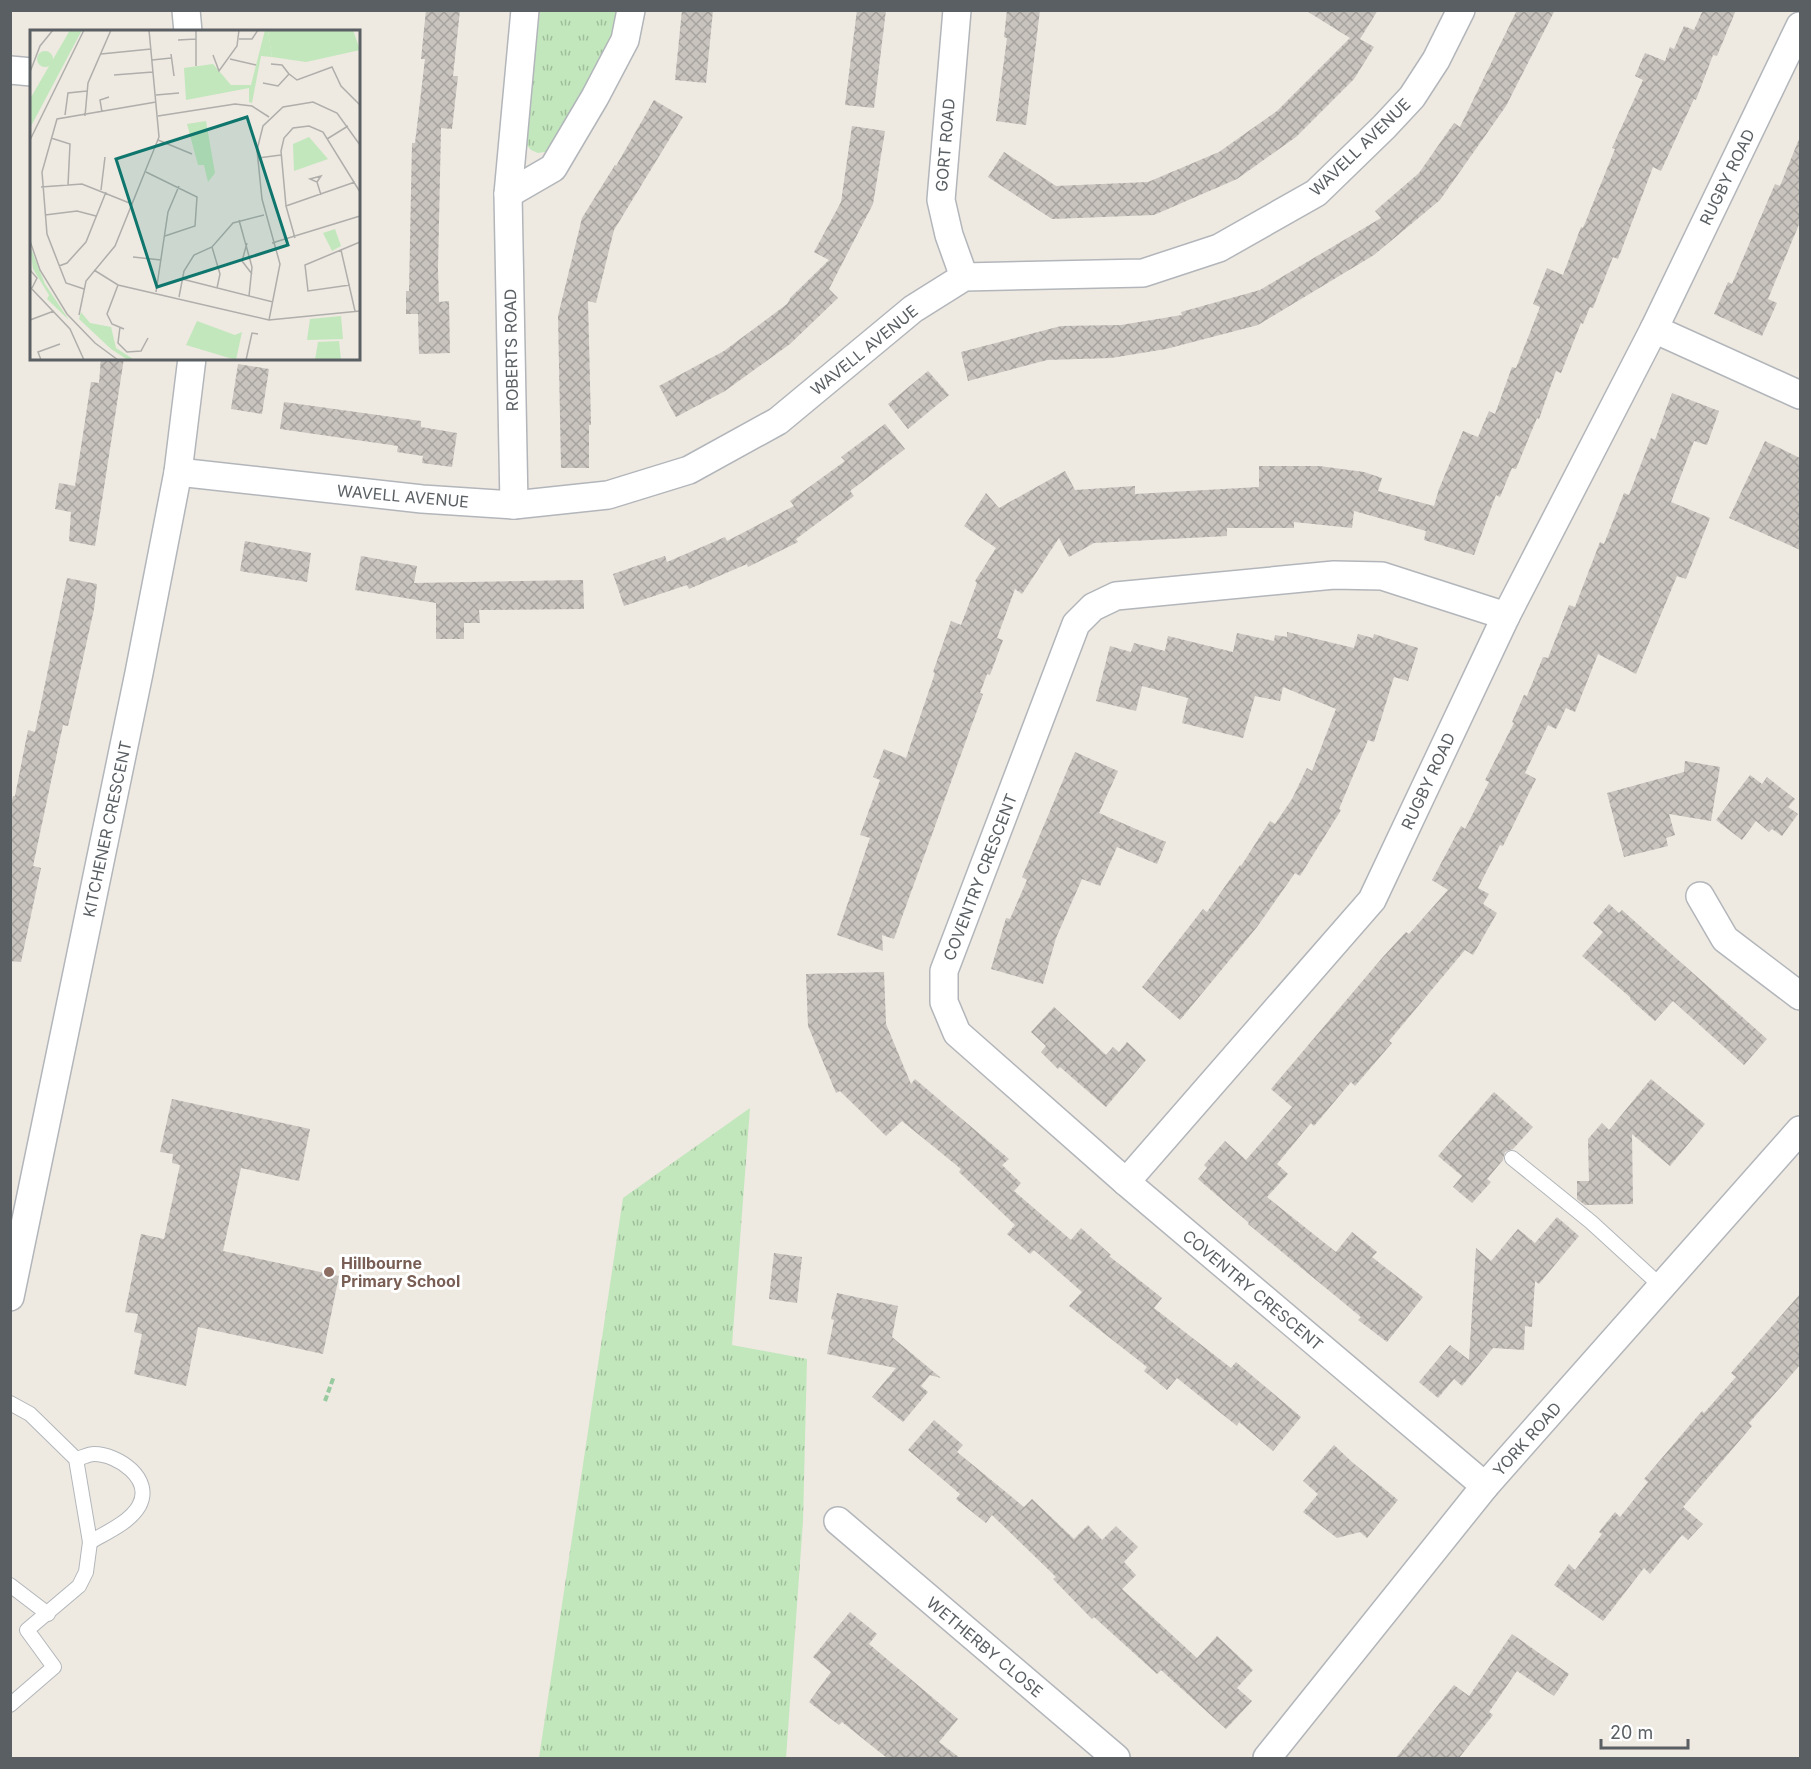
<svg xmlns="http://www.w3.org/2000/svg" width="1811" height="1769" viewBox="0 0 1811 1769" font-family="Inter,sans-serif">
<defs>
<pattern id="grass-tufts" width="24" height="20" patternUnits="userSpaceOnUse" patternTransform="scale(1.5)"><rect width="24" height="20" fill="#c2e7bc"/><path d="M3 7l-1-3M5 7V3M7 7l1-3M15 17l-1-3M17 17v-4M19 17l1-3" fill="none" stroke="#a1be9c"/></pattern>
<pattern id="building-cross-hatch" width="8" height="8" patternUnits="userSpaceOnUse" patternTransform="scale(1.5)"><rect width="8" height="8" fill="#c9c4be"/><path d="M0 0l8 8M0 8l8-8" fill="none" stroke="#a6a29e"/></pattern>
</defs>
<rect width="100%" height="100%" fill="#eee9e1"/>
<g fill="url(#grass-tufts)">
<path d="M540,11h78l-3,27 -64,113 -13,2 -7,-3 -5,-6 2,-30z"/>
<path d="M750,1108l-18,237 75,14 -4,162 -17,237h-247l84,-560z"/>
</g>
<g fill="url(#building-cross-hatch)">
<path d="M426,10h34l-7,66h5l-6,53 -11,-1 -3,141 1,33 10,-1 1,52 -31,1 -1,-40h-12v-23h3l3,-148h3l10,-84h-4z"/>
<path d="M682,10h31l-7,73 -31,-3z"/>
<path d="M857,10h29l-12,98 -29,-3z"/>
<path d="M1007,10h33l-14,115 -30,-4 11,-83 -3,-1z"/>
<path d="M1305,10h73l-18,29 14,8 -20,32 -58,58 -59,42 -83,36 -102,4 -64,-42 16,-25 52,34 92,-4 71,-30 58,-41 73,-73z"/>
<path d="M1517,10h38l-49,96 -66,94 -66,55 -116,70 -92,24 -55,9 -64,2 -79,21 -7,-29 100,-26 60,-1 61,-10 -1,-3 79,-22 121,-72 -6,-7 44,-38 35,-50 6,4z"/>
<path d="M1703,10h33l-19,46 -4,-1 -17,45 -2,-1 -33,72 -8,-4 -35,92 -5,-2 -20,51 -3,-1 -7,17 -2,-1 -20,50 -5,-2 -17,48 -2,-1 -21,51 -4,-1 -12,29 -4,-2 -22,60 -50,-15 2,-9 -72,-20 -2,17 -58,-6v6h-67v8l-133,7 -25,14 -10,-19 -37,56 -7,-5 -18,49 6,2 -13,35 -3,-1 -7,19 3,1 -89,245 -12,-4 1,16 -46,-16 33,-97 -10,-3 20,-55 -7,-3 11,-28 22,9 29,-85 -2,-1 18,-51 10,4 16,-42 -2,-2 21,-33 -32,-22 22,-33 13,15 66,-37 10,19 60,-4v8l124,-7v-21h60l45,6 18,6 -4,13 56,15 5,-17 24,-58 15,6 11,-26 6,3 17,-47 4,1 24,-61 -7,-3 14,-36 16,7 18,-48 2,1 32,-79 -3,-1 31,-68 -8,-4 10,-23 20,8 5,-14 4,2 10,-23 10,4z"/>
<path d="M654,100l29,17 -69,113 -18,73 -8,-2 3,124h-2v43h-28l-3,-152 24,-98 33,-53 1,1z"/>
<path d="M852,126l33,5 -12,73 -44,85 9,9 -48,46 -65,47 -49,26 -17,-31 65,-35 63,-47 4,-7 38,-37 -15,-8 27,-50z"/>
<path d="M1799,139l1,83 -32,77 9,4 -15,33 -48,-22 14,-32 4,2 43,-100 5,2z"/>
<path d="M101,358h23l-29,188 -26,-5 2,-29 -16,-3 4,-26 16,3 16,-104 8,1z"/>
<path d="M238,364l31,5 -7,45 -31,-5z"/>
<path d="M928,371l21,24 -41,34 -20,-25z"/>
<path d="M1672,393l47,18 -12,34 -13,-4 -23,61 39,16 -24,61 -9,-3 -41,98 -38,-20 -23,58 -9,-4 -10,21 -8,-4 -23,48 11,6 -33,67 -3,-1 -22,43 11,6 -6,10 14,9 -24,42 -8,-5 -76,91 3,2 -37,43 -4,-4 -37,44 -3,-3 -34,41 11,10 -21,23 69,55 16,-20 25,20 -5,5 51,40 -36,45 -29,-22 3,-3 -113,-93 1,-1 -51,-44 9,-11 -3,-3 21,-24 21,19 46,-53 -21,-18 111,-131 24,-26 3,2 39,-44 -16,-10 29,-54 4,3 24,-47 -4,-2 29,-57 -2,-1 12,-27 3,1 16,-39 5,1 21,-53 6,2 25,-65 4,2 20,-51 5,2 22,-57 4,2z"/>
<path d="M284,402l137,19v6l36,6 -5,34 -30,-4 1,-7 -26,-4 1,-6 -118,-17z"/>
<path d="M885,424l20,25 -55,42 4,5 -58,43 2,3 -50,25 -1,-3 -58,25 -2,-4 -63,21 -11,-32 52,-18 2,6 58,-25 2,4 67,-35 -4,-5 55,-40 -4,-4z"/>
<path d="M1765,441l35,17v92l-71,-32z"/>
<path d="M245,541l66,12 -4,29 -67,-11z"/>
<path d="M361,556l56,10 -3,17 169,-3 1,29 -105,1 1,13h-16v16h-28v-36l-81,-13z"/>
<path d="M67,578l30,6 -3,25 -26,117 -5,-1 -30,141 8,2 -20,94 -11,-1v-152l3,-13h2l13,-66 7,2z"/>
<path d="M1287,632l67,16 4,-14 15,4 1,-4 44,14 -10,33 -14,-4 -20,65 -6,-2 -29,69 2,1 -41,66 -5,-3 -38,54 -77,93 -38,-33 61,-78 4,3 33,-47 1,1 29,-45 5,3 17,-25 15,-31 5,3 24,-62 -53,-22 -3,14 -25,-5 -12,42 -61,-15 6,-25 -46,-12 -6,25 -40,-10 14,-55 21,6 3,-9 31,8 3,-15 65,16 4,-19 37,8 1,-6 12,2z"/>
<path d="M1075,752l43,19 -19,42 67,29 -9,22 -40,-17 -17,39 -18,-7 -26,59 -13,46 -52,-15 15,-51 4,1 17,-39 -5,-3z"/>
<path d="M1685,761l35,6 -9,54 -42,-7 6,21 -9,3 2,8 -44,11 -17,-64 77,-21z"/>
<path d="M1750,775l12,9 5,-7 28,22 -7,8 10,7 -16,22 -10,-7 -3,3 -13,-11 -14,19 -26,-20z"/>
<path d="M1609,904l10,9 3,-3 145,129 -23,26 -71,-64 -18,20 -25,-22 1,-1 -49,-42 21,-24 -10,-9z"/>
<path d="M884,972l2,52 25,60 4,-5 94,80 -7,6 19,18 -7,8 57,49 10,-12 30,27 -2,1 53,42 -8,10 77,60 5,-6 65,55 -28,34 -34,-29 -2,4 -60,-48 -10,12 -23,-19 3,-4 -78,-61 13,-14 -48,-42 -4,4 -23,-20 8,-9 -56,-53 2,-3 -59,-48 -16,15 -46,-45 -4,2 -28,-67 -2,-52z"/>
<path d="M1054,1007l52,48 7,-8 6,5 8,-10 19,18 -40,47 -46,-40 -2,2 -17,-17 5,-6 -15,-14z"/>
<path d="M1651,1079l54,45 -35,42 -38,-32 1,70 -48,1 -8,-6v-18h12l-1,-42 14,-16 7,7z"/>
<path d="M1494,1092l39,35 -20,22 -8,3 -2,8 -16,19 4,3 -19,21 -19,-16 9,-11 -24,-20z"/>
<path d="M172,1099l138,30 -11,52 -58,-13 -18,83 116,25 -16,78 -125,-27 -12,59 -52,-12 8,-40 -8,-2 4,-18 -13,-2 16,-78 23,5 16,-74 -8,-2 1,-9 -13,-2z"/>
<path d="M1557,1217l22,19 -40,48 -4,-3 -3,46 -7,-1 -1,24 -31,-2 -31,38 -8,-7 -16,19 -19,-16 31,-37 19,15 7,-112 15,13 27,-32 17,14z"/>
<path d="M774,1253l28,4 -5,46 -28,-4z"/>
<path d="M837,1293l61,13 -6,31 49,41 -11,-3 -9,11 7,6 -25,30 -31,-25 24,-29 -69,-14 7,-34 -3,-1z"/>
<path d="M1800,1294v71l-51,58 3,3 -69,81 20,17 -15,16 -6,-5 -32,39 -6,-6 -41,53 -49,-36 15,-21 6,6 27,-36 -3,-2 16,-20 5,5 28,-35 -4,-3 58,-68 2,2 32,-36 -5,-4z"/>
<path d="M934,1420l29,25 -6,7 67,55 8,-8 42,40 14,-14 14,15 14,-14 22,21 -14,15 12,13 -14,14 75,69 20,-22 36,34 -16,18 15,13 -26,28 -65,-59 -4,4 -63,-57 -2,2 -39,-40 3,-2 -64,-62 -6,8 -30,-24 4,-5 -52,-44z"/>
<path d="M1334,1445l18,17 46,38 -31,38 -7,-6 -23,6 -34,-26 15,-18 -15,-13z"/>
<path d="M850,1612l27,22 -8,10 89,75 -19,23 21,16h-73l-45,-36 -3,3 -30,-23 22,-30 -18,-15z"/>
<path d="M1512,1634l57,40 -15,22 -37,-25 -28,41 4,3 -34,43h-63l58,-73 15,11z"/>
</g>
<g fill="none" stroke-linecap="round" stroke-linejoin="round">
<defs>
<g id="service">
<path d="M1512,1158l79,64 71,65"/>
<path d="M10,1403l20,11 46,45 14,83 -4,30 -7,14 -52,44 27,37 -44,38"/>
<path d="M76,1459c6,-1 12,-5 18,-5 24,0 60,25 45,52 -10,17 -32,26 -49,36"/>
<path d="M10,1585l38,29"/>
</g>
<g id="minor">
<path d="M186,10l2,22"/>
<path d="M957,10l-16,190 8,35 15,42"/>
<path d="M10,70l22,2"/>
<path d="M508,194l45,-26 42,-71 30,-57 6,-30"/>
<path d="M1654,329l146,66"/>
<path d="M178,472l244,27 92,6 94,-10 81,-25 89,-49 135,-112 51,-32 179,-4 76,-25 97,-55 68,-66 28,-30 24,-37 25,-50"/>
<path d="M514,505l-6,-311 17,-184"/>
<path d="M1700,896l25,43 75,57"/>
<path d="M1126,1182l246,-282 134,-284 148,-287 146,-303"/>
<path d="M10,1297l129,-624 39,-201 14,-114"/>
<path d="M1485,1486l-359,-304 -169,-149 -13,-31v-31l132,-347 17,-17 23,-11 218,-21 48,1 124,40"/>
<path d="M838,1521l278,237"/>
<path d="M1267,1758l218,-272 315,-356"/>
</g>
</defs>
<use href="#service" stroke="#b2b6ba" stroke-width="16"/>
<use href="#minor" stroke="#b2b6ba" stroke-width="30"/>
<path stroke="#97ca9f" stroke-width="4" stroke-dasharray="6 3" stroke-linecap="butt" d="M325,1401l9,-25"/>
<use href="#service" stroke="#fff" stroke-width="14"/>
<use href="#minor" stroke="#fff" stroke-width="27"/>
</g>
<circle fill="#8d6e63" stroke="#fff" stroke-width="2" cx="329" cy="1272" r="6"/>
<g text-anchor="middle" stroke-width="6" stroke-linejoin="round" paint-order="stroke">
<g font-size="16" fill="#5a5f63" stroke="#fff">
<text transform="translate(945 145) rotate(-85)" y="6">GORT ROAD</text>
<text transform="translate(1360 147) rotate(-44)" y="6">WAVELL AVENUE</text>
<text transform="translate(1727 177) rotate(-64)" y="6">RUGBY ROAD</text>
<text transform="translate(511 350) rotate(-91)" y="6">ROBERTS ROAD</text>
<text transform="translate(864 350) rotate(-39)" y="6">WAVELL AVENUE</text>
<text transform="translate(403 496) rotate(5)" y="6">WAVELL AVENUE</text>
<text transform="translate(1428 781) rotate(-65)" y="6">RUGBY ROAD</text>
<text transform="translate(107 829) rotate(-78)" y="6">KITCHENER CRESCENT</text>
<text transform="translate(980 877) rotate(-69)" y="6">COVENTRY CRESCENT</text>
<text transform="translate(1253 1290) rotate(40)" y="6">COVENTRY CRESCENT</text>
<text transform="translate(1527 1439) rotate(-48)" y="6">YORK ROAD</text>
<text transform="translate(985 1647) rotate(40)" y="6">WETHERBY CLOSE</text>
</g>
<g font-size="16" font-weight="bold" fill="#785e54" stroke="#fff" text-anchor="start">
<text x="341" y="1269">Hillbourne<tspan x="341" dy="18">Primary School</tspan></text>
</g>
</g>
<g transform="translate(30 30)">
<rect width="330" height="330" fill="#eee9e1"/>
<path d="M238,0h85l7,20 -54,12 -34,-5zM7 29a8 8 0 1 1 16 0a8 8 0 1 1-16 0ZM176,91l9,52 -7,9 -4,-17h-6l-11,-41zM279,107l19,22 -34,12 -1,-27zM305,199l6,17 -9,5 -9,-18zM311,286l2,23 -36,1 3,-21zM167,291l38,14 7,-3 -6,28 -50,-15z" fill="#c2e7bc"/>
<path d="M40,0h12l-52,98v-29zM235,0h3l4,27 -11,-1 -9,47 -3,-1v-14l-63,12 -2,-32 29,-4 18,21h20zM0,216l15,38 24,36 -22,-21 2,-4 -16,-26zM51,282l9,11 21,4 5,21 17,11 7,1h-12l-17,-11 -32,-30z" fill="#c2e7bc"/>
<path d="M309,311l2,19h-26l3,-18z" fill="#c2e7bc"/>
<path fill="none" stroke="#afaeab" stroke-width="1.5" d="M209,9h13l6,-9M148,10l18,-1M71,24l50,-5M141,24l3,22M183,25l6,16 18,-25 2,-16M200,29l26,6M122,30l19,-2M241,34l11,1 7,9M166,36v-36M0,42l10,-26 13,-16M84,45l39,-3M233,53l15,3 11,-12 8,6 35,-13 9,19 19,19M126,65l23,-2M72,82l-2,-12 9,-3M35,85l3,-22 19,-2M55,86l3,-33 23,-53M128,86l77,-12 17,2 17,11M21,108l19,6 -2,41M297,109l21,-13M0,110l54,-110M128,110l34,14M228,128l23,-3M116,142l51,25 -2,29 -30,10M287,152l4,-6 -11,3 7,3 4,13M11,157l41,-3 50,20M71,160l4,-33M256,176l69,-24M15,185l32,-4 19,5M209,190l13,47 -3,29M265,208l-9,-32 -5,-55 3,-13 9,-10 16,-2 14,6 37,60M0,211l10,29 27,44 28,29 23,17M217,213l-5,18 10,13M242,213l88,-27M182,217l8,27 -3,14M311,220l14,61M103,227l28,3M29,236l8,-3 19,-21 20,-50M0,240l7,8 -5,10M64,240l24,15 151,35 91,-9M152,249l91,23M88,255l-11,29 5,10 12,5M320,255l-42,6 -3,-26 55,-23M0,257l40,42 14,31M54,259l-18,-6 -19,-49 -5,-62 15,-53 99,-17M126,262l12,-80 11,-26M149,267l5,-26 10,-16 18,-8 21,-24 31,-8M49,285l7,-34 29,-35 44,-109 -10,-107M0,290l24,-9M239,290l11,-56 -18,-65 -5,-49 6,-24 20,-19 30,-5 24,11 23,32M90,297l-2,16 9,9 14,-1 7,-13M11,330l-3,-8 22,-8M216,330l6,-27 6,1"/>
<path fill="#0f766e" fill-opacity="0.15" stroke="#0f766e" stroke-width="3" d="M217,87l41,128 -131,42 -41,-128z"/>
<rect width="330" height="330" fill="none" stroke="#5a5f63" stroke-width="3"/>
</g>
<rect width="1811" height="1769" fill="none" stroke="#5a5f63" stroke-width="24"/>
<path d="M1601 1739v9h87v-9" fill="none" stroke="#5a5f63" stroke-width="3"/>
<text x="1610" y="1739" font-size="18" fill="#5a5f63" stroke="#ffffff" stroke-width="4.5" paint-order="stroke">20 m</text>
</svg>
